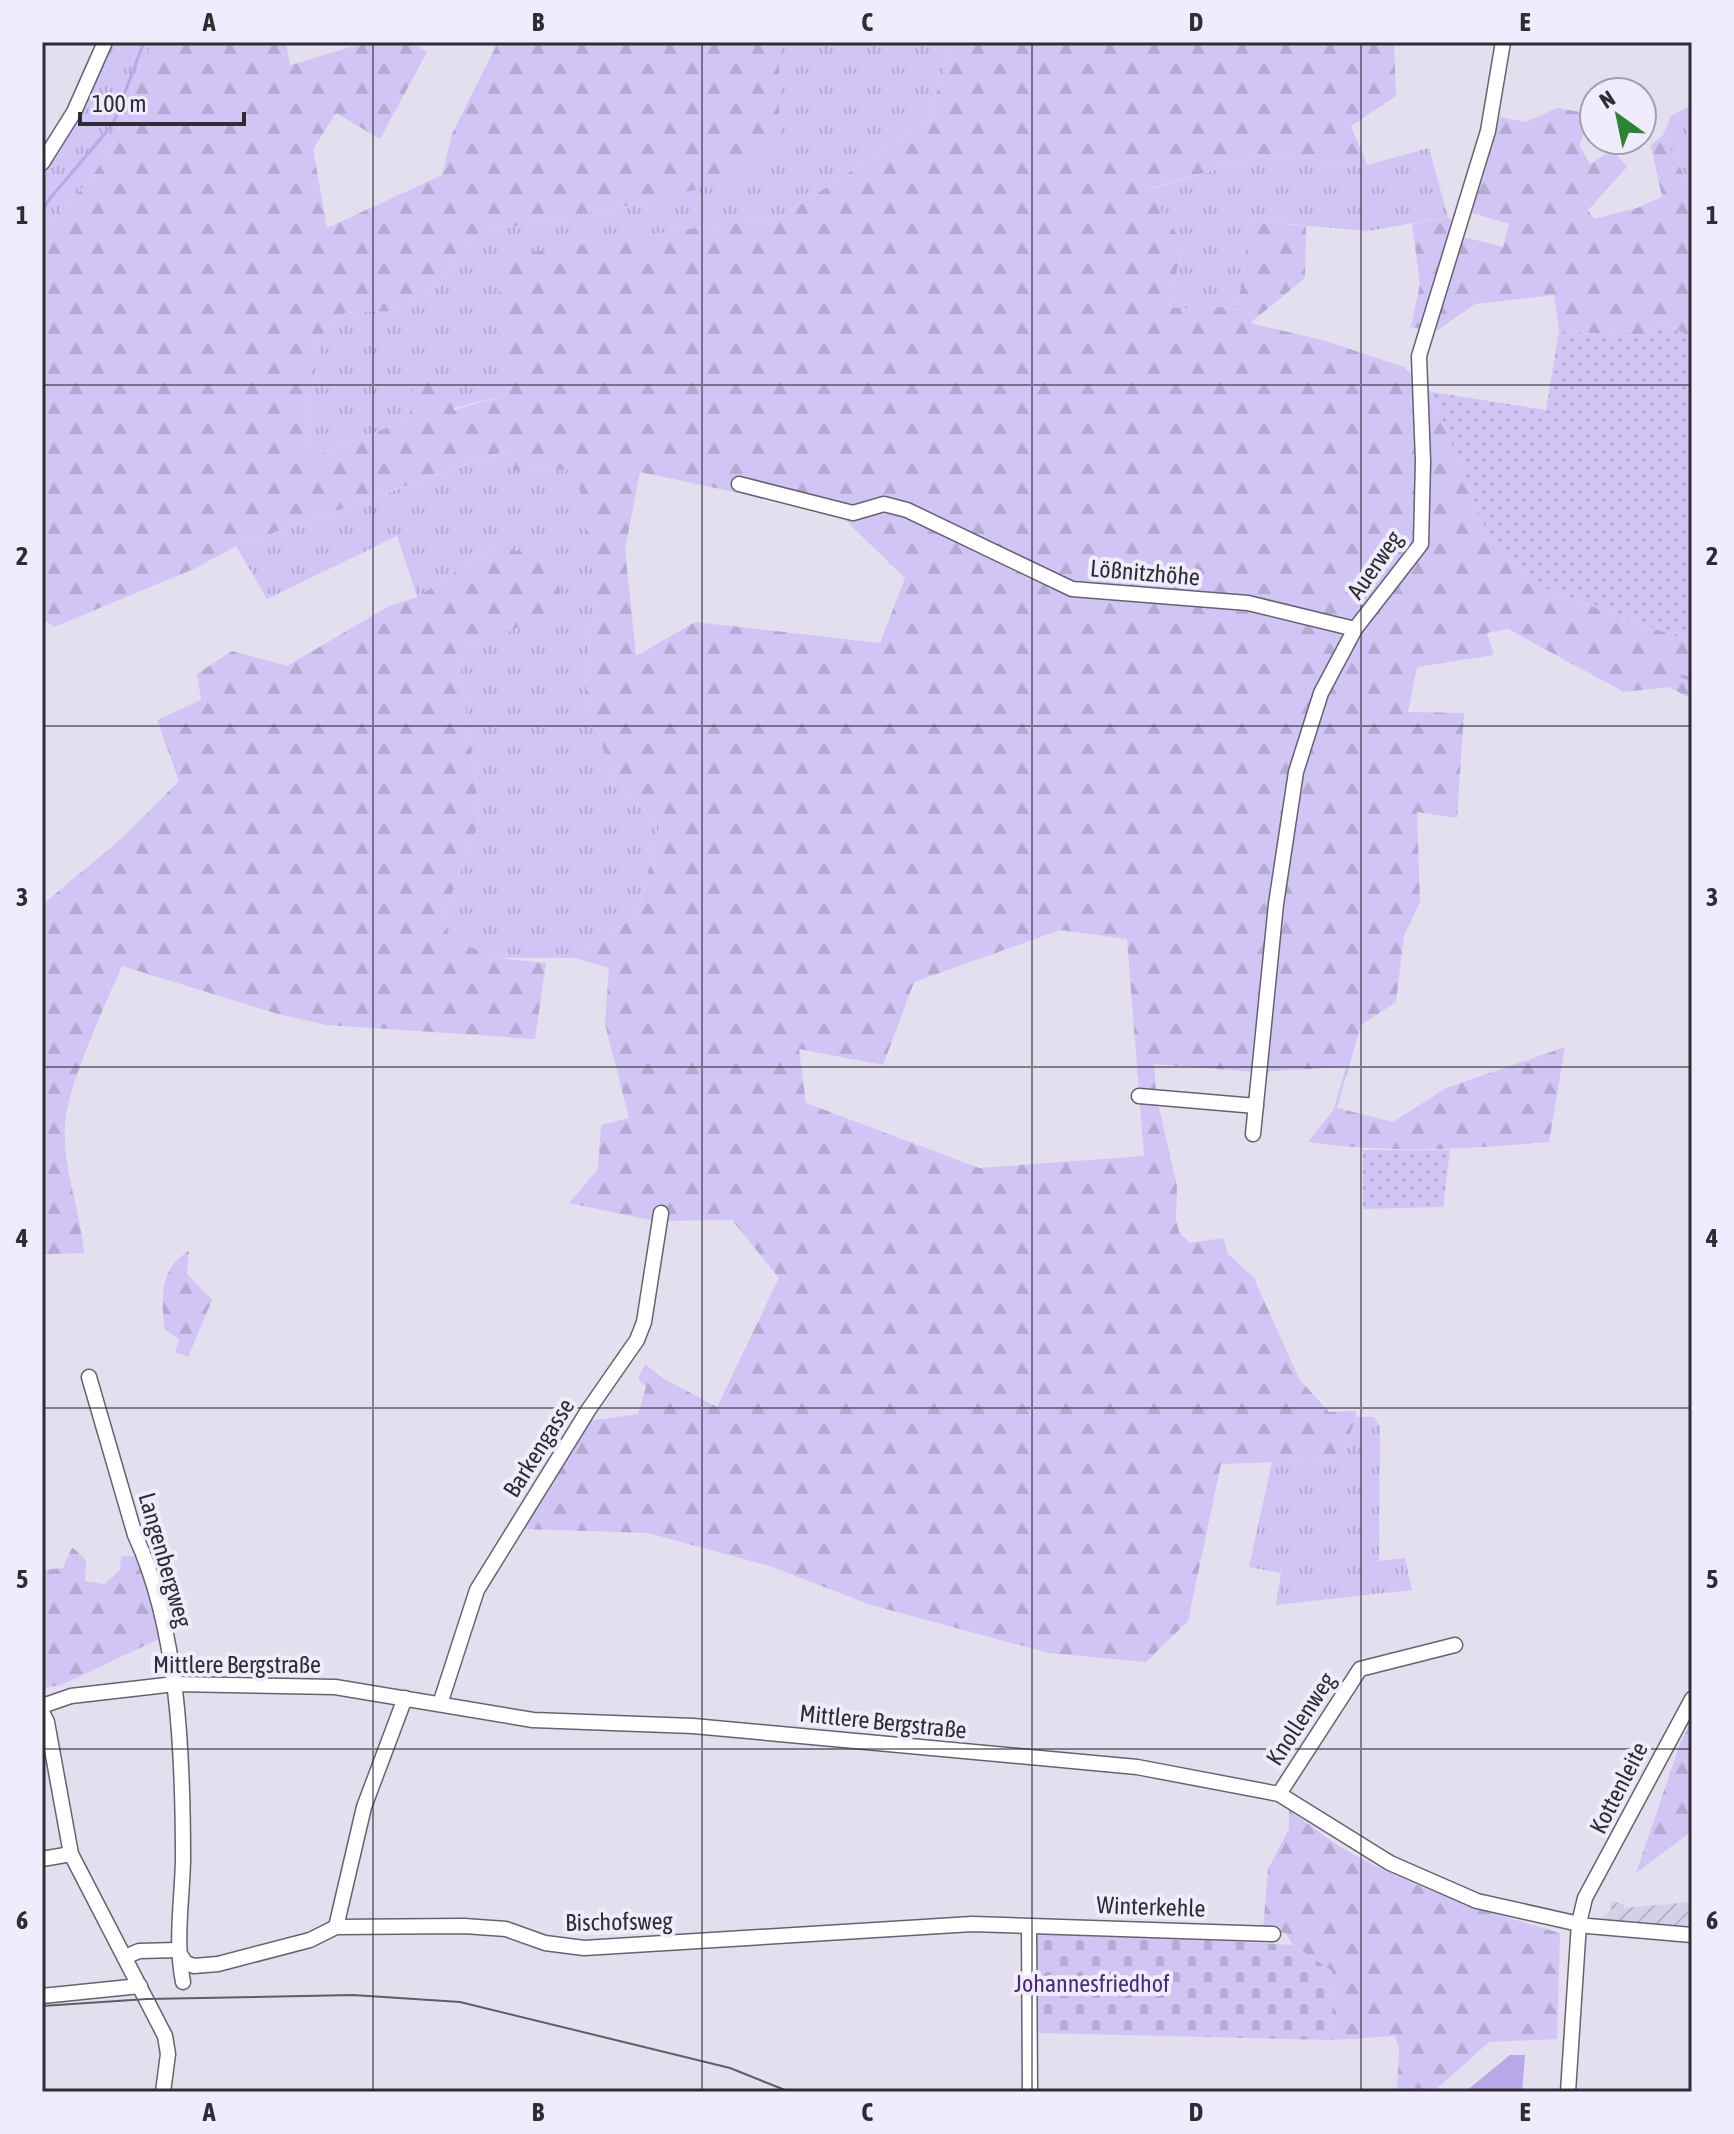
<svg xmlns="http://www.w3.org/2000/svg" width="1734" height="2134" viewBox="0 0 1734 2134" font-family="'Asap Condensed',sans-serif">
<defs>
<pattern id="industrial-furrows" width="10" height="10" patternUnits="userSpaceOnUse" patternTransform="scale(2)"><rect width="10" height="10" fill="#d5d0e7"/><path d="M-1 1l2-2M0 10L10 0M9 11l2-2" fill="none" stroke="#b7b3c7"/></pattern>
<pattern id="grass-tufts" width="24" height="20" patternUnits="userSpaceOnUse" patternTransform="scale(2)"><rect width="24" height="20" fill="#d1c5f5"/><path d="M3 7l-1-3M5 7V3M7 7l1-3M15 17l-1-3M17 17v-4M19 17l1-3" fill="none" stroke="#b4aad2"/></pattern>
<pattern id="forest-firs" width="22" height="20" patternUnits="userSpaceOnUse" patternTransform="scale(2)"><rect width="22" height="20" fill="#d1c5f5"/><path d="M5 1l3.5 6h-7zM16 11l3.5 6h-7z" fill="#b4aad2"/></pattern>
<pattern id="cemetery-stones" width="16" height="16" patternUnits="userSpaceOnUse" patternTransform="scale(2)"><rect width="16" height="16" fill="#d1c5f5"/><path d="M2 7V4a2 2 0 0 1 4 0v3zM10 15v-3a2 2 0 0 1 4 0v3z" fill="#b4aad2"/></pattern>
<pattern id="garden-dots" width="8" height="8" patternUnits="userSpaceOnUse" patternTransform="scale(2)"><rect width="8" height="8" fill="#d1c5f5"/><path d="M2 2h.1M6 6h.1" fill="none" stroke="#b4aad2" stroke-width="1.8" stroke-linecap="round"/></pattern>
</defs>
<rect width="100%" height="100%" fill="#e3dfef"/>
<path fill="url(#industrial-furrows)" d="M1610,1901l14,3v4l68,-6v33l-95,-10 14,-15z"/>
<g fill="url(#grass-tufts)">
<path d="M110,42h46c-27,30 -19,46 -33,79 -20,48 -44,74 -81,109v-58l19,-24 20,-38z"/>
<path d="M779,42h174l-25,78 -143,95 -288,42 10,138 -98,24 -96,38 -5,-37 12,-84 24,-23 45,-2 49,-24 16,-26 26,-28 166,-31 133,-64z"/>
<path d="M1692,105v85l-29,-55 8,-19z"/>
<path d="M1429,148l19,69 -80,14 -117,-10 -13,86 -68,2 12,-66 -35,-53 121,-36 99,11z"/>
<path d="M512,449l2,22 64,-1 17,121 -9,100 27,91 47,42 -23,91 -61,43h-78l-50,-19 -6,-19 38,-101 -22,-170 104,-38 -65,-66 -80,52 -20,-61 -130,63 -31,-53z"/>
<path d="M1356,1417h18l6,9 -1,135 26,-3 7,32 -136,15 5,-32 -32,-6 23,-105 69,-2z"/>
</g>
<g fill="url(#forest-firs)" fill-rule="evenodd">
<path d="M156,42h130l4,23c40,-10 101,-39 137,-13l-47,87 -44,-26 -23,36 14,79 115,-53 10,-41 46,-92h281v96l-45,42 -88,22 -166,31 -26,28 -16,26 -49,24 -45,2 -24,23 -12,84 5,37 96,-38 6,-51 34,16 5,26 53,-15 -11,-138 289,-42 143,-95 25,-78h441l2,54 -45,30 16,39 -99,-11 -120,35 34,54 -12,65 68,-1 12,-86 56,5 -1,52 -55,45 72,17 82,27 27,25 63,158 58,42 140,50v57l-23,-12 -45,5 -116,-63 -21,4 7,22 -77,12 -9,45 56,1 -7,105 -40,-6 3,90 -16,34 -8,66 -35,23 -24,83 56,14 53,-34 119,-41 -16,95c-81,7 -160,12 -241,0l26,-33 12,-42 -91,5 -101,-8 3,35 20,87 -1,34 3,12 11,11 33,-5 5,16 26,24 45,101 30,33 27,-1v6l-15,43 -120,4 -33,157 -42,41 -97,-9 -178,-48 -101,-39 -122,-33 -125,-4 66,-108 49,-7 8,-27 -8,-8 7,-15 19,15 53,28 62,-129 -47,-58 -77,1 -86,-18 29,-34 3,-44 28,-7 -24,-94 4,-56 -33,-10 61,-43 23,-91 -47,-42 -27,-91 9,-100 -18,-121 -63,1 -3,-22 -275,97 -40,22 -142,59 -12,-9v-388c37,-35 61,-61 81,-109 14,-33 6,-49 33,-79zM640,472l199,42 66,64 -25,65 -185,-21 -59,34 -11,-107zM1060,930l67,9 17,217 -165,12 -173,-65 -7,-54 84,16 31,-83z"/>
<path d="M1557,108l35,6 -13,31 11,19 23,-14 14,17 -39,43 6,9 43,-11 25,-11 -11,-52 12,-10 29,55v147l-26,-12 -30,11 -77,-5 -5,-36 -79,9 -40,28 -24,-5 9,-43 -8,-60 36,-7 16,20 39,10 6,-23 -40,-12 31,-95 26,5z"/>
<path d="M497,545l58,17 8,49 -105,38 22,170 -38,101 7,19 49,19 48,5 -11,76 -208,-14 -49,-11 -156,-48c-16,37 -55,120 -57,158 -3,41 15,86 19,129l-39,1 -3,-11v-338l79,-66 58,-58 -22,-61 44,-20 -4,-26 35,-23 55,15 102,-60 28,-9z"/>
<path d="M189,1251l-2,23 25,26 -24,57 -13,-5 4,-13 -14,-9c-4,-30 -6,-62 24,-79z"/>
<path d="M72,1547l14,13 -1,21 19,3 16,-14 1,-14h18l22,82 -100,47 -19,3v-118l21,-2z"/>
<path d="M1692,1720v111l-56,42 45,-132z"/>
<path d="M1289,1810c20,14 40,31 62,43 65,36 138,60 209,80l-3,106 -68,3 -56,50h-36l2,-43 -4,-13 -62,4 -1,-69 -39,-26 -7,-12 -23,-2 5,-62 21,-40z"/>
</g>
<path fill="url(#cemetery-stones)" d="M1037,1930l256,15 39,26 1,69 -297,-7 -3,-98z"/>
<g fill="url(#garden-dots)">
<path d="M1666,325l26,12v305l-140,-50 -58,-42 -63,-158 115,18 13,-79 77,5z"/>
<path d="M1363,1150h87l-7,57 -80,2z"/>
</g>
<path fill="#b8a7e9" d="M1510,2055h15l-3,37h-57z"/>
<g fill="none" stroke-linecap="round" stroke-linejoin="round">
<g stroke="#b8a7e9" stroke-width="3">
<path d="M42,213l6,-12 65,-77 31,-82"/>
<path d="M1682,676l10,4"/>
</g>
<defs>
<g id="minor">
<path d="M42,163l32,-51 31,-70"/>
<path d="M739,484l114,29 31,-9 23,6 165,79 176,14 107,26"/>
<path d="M1139,1096l117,10"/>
<path d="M1253,1134l23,-230 20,-132 25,-79 34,-64 66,-85 2,-83 -4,-105 69,-225 15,-89"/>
<path d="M89,1377l46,158c44,95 48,222 48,325 -1,42 -8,81 0,122"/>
<path d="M440,1704l37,-114 112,-181 48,-69 7,-18 17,-109"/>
<path d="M42,1706l29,-10 104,-12 160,3 198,33 160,6 444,41 142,27 111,69 87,38 111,25 104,9"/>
<path d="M42,1712l5,10 24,132 94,182 3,18 -5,38"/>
<path d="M1279,1794l81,-125 95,-24"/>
<path d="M42,1859l29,-5"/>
<path d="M336,1927l28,-120 41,-109"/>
<path d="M1029,1928l1,164"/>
<path d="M177,1950l9,13 8,3 24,-2 92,-24 26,-13 128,-1 42,3 39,14 39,5 388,-24 301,10"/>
<path d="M125,1957l14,-6 38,-1"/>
<path d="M42,1996l98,-10"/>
<path d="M1568,2092l11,-169 6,-25 107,-199"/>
</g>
</defs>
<use href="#minor" stroke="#666271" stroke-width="17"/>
<use href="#minor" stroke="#fff" stroke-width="14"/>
<path stroke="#5f5d66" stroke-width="2" d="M42,2006l105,-7 206,-4 107,7 270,66 60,24"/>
</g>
<path fill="none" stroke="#2e2d33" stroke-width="2" stroke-opacity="0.55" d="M373,42v2050M702,42v2050M1032,42v2050M1361,42v2050M42,385h1650M42,726h1650M42,1067h1650M42,1408h1650M42,1749h1650"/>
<g text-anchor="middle" stroke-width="8" stroke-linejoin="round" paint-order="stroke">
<g font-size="24" fill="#2e2d33" stroke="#f0ecfd">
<text transform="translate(1375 565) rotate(-55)" y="8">Auerweg</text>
<text transform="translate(1145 573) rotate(5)" y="8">Lößnitzhöhe</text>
<text transform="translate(539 1448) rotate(-58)" y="8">Barkengasse</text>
<text transform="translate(165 1560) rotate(74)" y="8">Langenbergweg</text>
<text x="237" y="1673">Mittlere Bergstraße</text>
<text transform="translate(1301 1719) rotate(-57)" y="8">Knollenweg</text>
<text transform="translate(883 1722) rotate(6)" y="8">Mittlere Bergstraße</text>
<text transform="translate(1619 1788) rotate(-63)" y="8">Kottenleite</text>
<text transform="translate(1151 1907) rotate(2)" y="8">Winterkehle</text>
<text transform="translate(619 1922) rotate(-1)" y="8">Bischofsweg</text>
</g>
<g font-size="24" fill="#472d79" stroke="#f0ecfd">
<text x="1092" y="1992">Johannesfriedhof</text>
</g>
</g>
<rect width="1734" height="2134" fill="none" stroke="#f0ecfd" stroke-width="88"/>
<g transform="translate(1618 116) rotate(327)"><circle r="38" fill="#f0ecfd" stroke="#a2a0ac" stroke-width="2"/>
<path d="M0-6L14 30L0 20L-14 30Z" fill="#2d8433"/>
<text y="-12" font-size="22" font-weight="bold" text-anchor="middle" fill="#2e2d33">N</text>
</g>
<path d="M80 112v12h164v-12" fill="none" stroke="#2e2d33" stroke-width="4"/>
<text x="92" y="112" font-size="24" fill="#2e2d33" stroke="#f0ecfd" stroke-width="6" paint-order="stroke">100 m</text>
<rect x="44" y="44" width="1646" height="2046" fill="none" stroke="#2e2d33" stroke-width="3"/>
<g font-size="26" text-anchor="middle" font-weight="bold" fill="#2e2d33">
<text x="209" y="31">A</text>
<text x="538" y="31">B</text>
<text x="867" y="31">C</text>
<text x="1196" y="31">D</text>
<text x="1525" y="31">E</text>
<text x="22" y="224">1</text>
<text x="1712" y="224">1</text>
<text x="22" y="565">2</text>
<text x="1712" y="565">2</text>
<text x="22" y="906">3</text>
<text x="1712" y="906">3</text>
<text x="22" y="1247">4</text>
<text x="1712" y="1247">4</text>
<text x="22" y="1588">5</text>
<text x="1712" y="1588">5</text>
<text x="22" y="1929">6</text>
<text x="1712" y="1929">6</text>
<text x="209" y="2121">A</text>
<text x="538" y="2121">B</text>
<text x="867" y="2121">C</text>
<text x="1196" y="2121">D</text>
<text x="1525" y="2121">E</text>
</g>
</svg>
